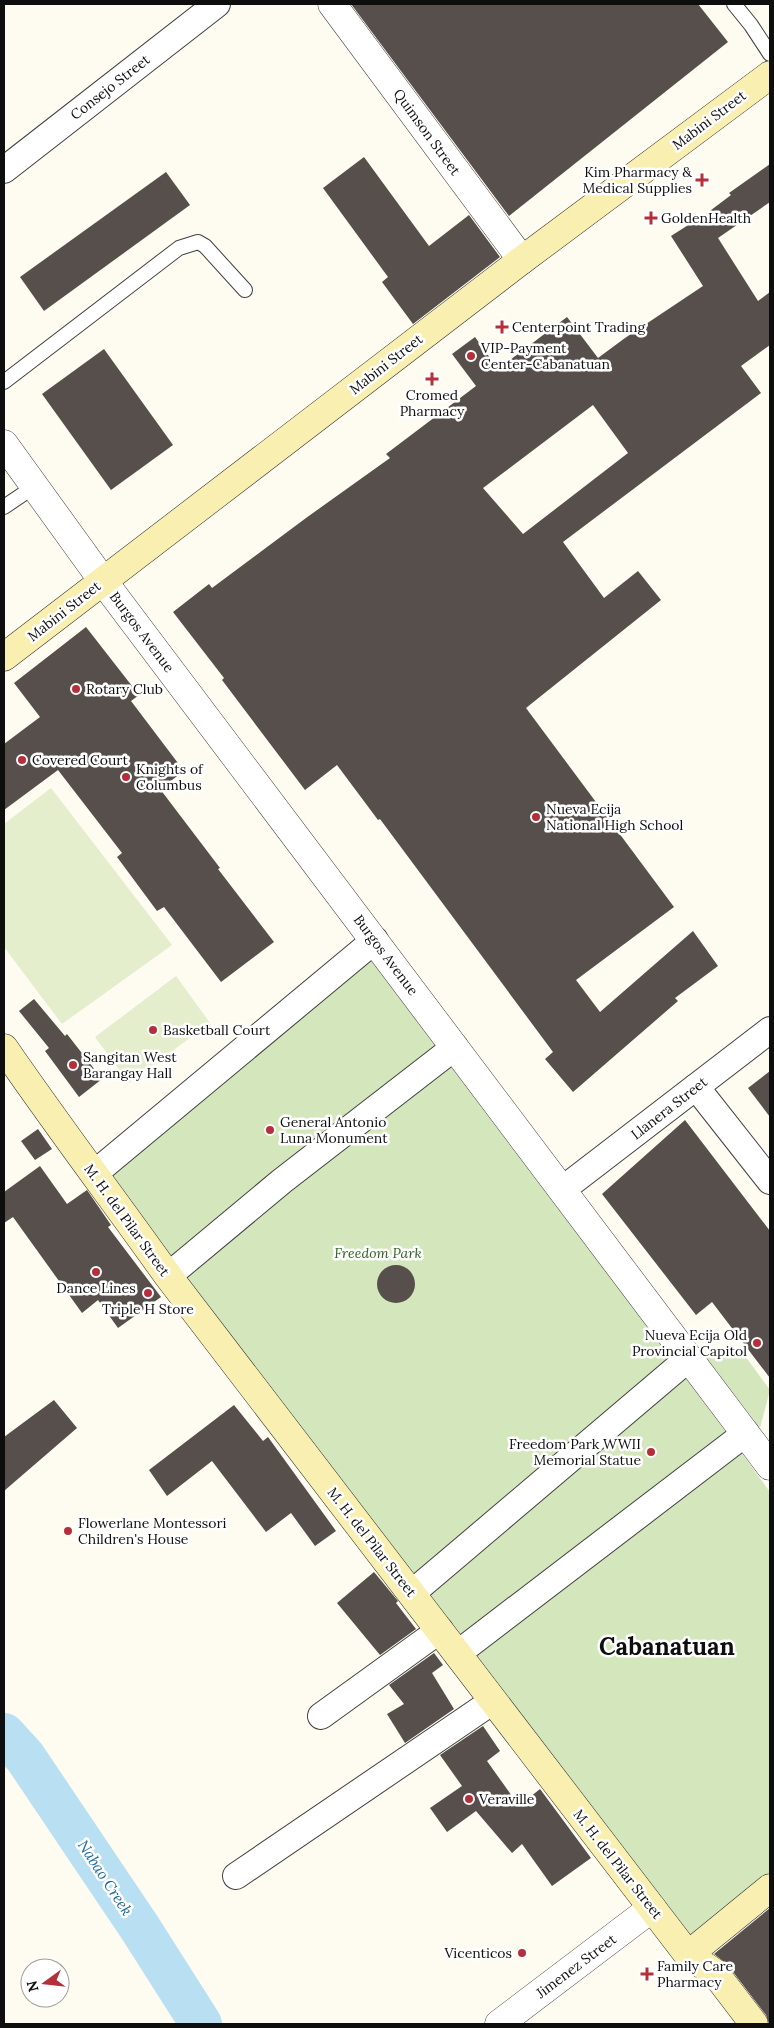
<svg xmlns="http://www.w3.org/2000/svg" width="774" height="2028" viewBox="0 0 774 2028" font-family="Lora,serif">
<rect width="100%" height="100%" fill="#fefbf0"/>
<g fill="#d4e6bc">
<path d="M370,959l294,389 106,144v380l-86,69 -581,-768z"/>
<path d="M704,1355l41,1 25,34 -10,38z"/>
</g>
<g fill="#e4eecd">
<path d="M51,788l121,157 -110,79 -58,-77v-123z"/>
<path d="M176,976l34,47 -81,60 -34,-46z"/>
</g>
<g fill="none" stroke-linecap="round" stroke-linejoin="round">
<path stroke="#b8dff2" stroke-width="42" d="M4,1734l21,23 115,171 61,96"/>
</g>
<g fill="#564f4b" fill-rule="evenodd">
<path d="M351,4h347l30,38 -219,174z"/>
<path d="M364,157l65,89 40,-31 31,42 -87,67 -31,-42 6,-5 -65,-89z"/>
<path d="M770,164v38l-52,36 40,63 12,-9v53l-29,21 20,27 -198,149 41,56 34,-27 23,29 -135,108 148,199 -98,73 24,32 93,-81 25,35 -43,32 3,3 -105,91 -28,-33 8,-7 -173,-233 -2,1 -41,-55 -32,25 -83,-110 2,-2 -51,-66 36,-28 3,4 94,-70 84,-60 -4,-4 90,-68 -24,-32 23,-17 23,32 69,-52 31,41 27,-20 78,-52 -32,-50 22,-14 1,1 37,-28 -2,-2zM593,405l35,48 -105,81 -40,-46z"/>
<path d="M166,172l24,33 -146,106 -24,-34z"/>
<path d="M104,349l69,96 -62,45 -69,-96z"/>
<path d="M86,627l53,68 -8,6 53,70 -24,18 60,79 -2,1 56,73 -53,40 -57,-75 -7,4 -40,-54 5,-4 -64,-83 -54,40v-66l36,-27 -26,-34z"/>
<path d="M34,999l31,37 2,-2 35,45 -23,18 -34,-46 4,-3 -30,-37z"/>
<path d="M770,1071v46l-22,-29z"/>
<path d="M685,1120l85,111v147l-58,-76 -16,13 -94,-121z"/>
<path d="M38,1129l14,20 -17,11 -14,-19z"/>
<path d="M40,1166l27,38 20,-14 24,35 -3,2 53,70 -43,31 -20,-28 -16,13 -69,-96 -9,6v-31z"/>
<circle cx="396" cy="1284" r="19"/>
<path d="M54,1400l23,28 -73,63v-54z"/>
<path d="M234,1405l29,36 5,-4 68,94 -21,15 -24,-33 -25,19 -54,-71 -45,35 -18,-26z"/>
<path d="M374,1572l24,29 -2,2 20,26 -36,26 -43,-52z"/>
<path d="M434,1653l9,12 -11,8 22,36 -49,34 -18,-29 17,-10 -15,-19z"/>
<path d="M483,1726l17,25 -13,10 32,45 21,-17 51,69 -39,28 -30,-42 -10,9 -36,-42 -29,21 -17,-24 32,-22 -22,-31z"/>
<path d="M770,1908v116h-1l-3,-9 -39,-51 -13,-10z"/>
</g>
<g fill="none" stroke-linecap="round" stroke-linejoin="round">
<defs>
<g id="service">
<path d="M734,4l17,21 19,29"/>
<path d="M4,382l175,-134 19,-6 7,4 40,44"/>
<path d="M4,507l31,-21"/>
</g>
<g id="minor">
<path d="M4,170l213,-166"/>
<path d="M696,1087l74,94"/>
<path d="M95,1173l280,-233"/>
<path d="M567,1186l203,-156"/>
<path d="M168,1276l114,-95 173,-134"/>
<path d="M412,1593l277,-235"/>
<path d="M457,1654l289,-221"/>
<path d="M321,1716l119,-86"/>
<path d="M236,1876l257,-175"/>
</g>
<g id="tertiary">
<path d="M332,4l190,256"/>
<path d="M4,444l99,137 667,885"/>
<path d="M499,2024l153,-116"/>
</g>
<g id="secondary">
<path d="M4,657l518,-397 248,-185"/>
<path d="M4,1048c53,77 109,151 164,228l484,632 36,47 27,18 39,51"/>
<path d="M688,1955l82,-67"/>
</g>
</defs>
<use href="#service" stroke="#414141" stroke-width="16"/>
<use href="#minor" stroke="#414141" stroke-width="28"/>
<use href="#tertiary" stroke="#414141" stroke-width="29"/>
<use href="#secondary" stroke="#303030" stroke-width="29"/>
<use href="#service" stroke="#fff" stroke-width="14"/>
<use href="#minor" stroke="#fff" stroke-width="26"/>
<use href="#tertiary" stroke="#fff" stroke-width="28"/>
<use href="#secondary" stroke="#f9efb0" stroke-width="28"/>
</g>
<g fill="#b52f3b" stroke="#fff" stroke-width="2">
<path d="M699.5 172.5h5v5h5v5h-5v5h-5v-5h-5v-5h5z"/>
<path d="M648.5 210.5h5v5h5v5h-5v5h-5v-5h-5v-5h5z"/>
<path d="M499.5 319.5h5v5h5v5h-5v5h-5v-5h-5v-5h5z"/>
<circle cx="471" cy="356" r="5"/>
<path d="M429.5 371.5h5v5h5v5h-5v5h-5v-5h-5v-5h5z"/>
<circle cx="76" cy="689" r="5"/>
<circle cx="22" cy="760" r="5"/>
<circle cx="126" cy="777" r="5"/>
<circle cx="536" cy="817" r="5"/>
<circle cx="153" cy="1030" r="5"/>
<circle cx="73" cy="1065" r="5"/>
<circle cx="270" cy="1130" r="5"/>
<circle cx="96" cy="1272" r="5"/>
<circle cx="148" cy="1293" r="5"/>
<circle cx="757" cy="1343" r="5"/>
<circle cx="651" cy="1452" r="5"/>
<circle cx="68" cy="1531" r="5"/>
<circle cx="469" cy="1799" r="5"/>
<circle cx="522" cy="1953" r="5"/>
<path d="M644.5 1966.5h5v5h5v5h-5v5h-5v-5h-5v-5h5z"/>
</g>
<g text-anchor="middle" stroke-width="5" stroke-linejoin="round" paint-order="stroke">
<g font-size="14" fill="#0e0e0e" stroke="#fff">
<text transform="translate(110 87) rotate(-38)" y="5">Consejo Street</text>
<text transform="translate(709 120) rotate(-37)" y="5">Mabini Street</text>
<text transform="translate(427 132) rotate(54)" y="5">Quimson Street</text>
<text transform="translate(386 364) rotate(-38)" y="5">Mabini Street</text>
<text transform="translate(64 611) rotate(-38)" y="5">Mabini Street</text>
<text transform="translate(142 632) rotate(53)" y="5">Burgos Avenue</text>
<text transform="translate(386 955) rotate(53)" y="5">Burgos Avenue</text>
<text transform="translate(669 1108) rotate(-38)" y="5">Llanera Street</text>
<text transform="translate(127 1220) rotate(54)" y="5">M. H. del Pilar Street</text>
<text transform="translate(372 1542) rotate(52)" y="5">M. H. del Pilar Street</text>
<text transform="translate(618 1864) rotate(52)" y="5">M. H. del Pilar Street</text>
<text transform="translate(576 1966) rotate(-37)" y="5">Jimenez Street</text>
</g>
<g font-size="14" fill="#0e0e0e" stroke="#fff" text-anchor="start">
<text x="692" y="177" text-anchor="end">Kim Pharmacy &amp;<tspan x="692" dy="16">Medical Supplies</tspan></text>
<text x="661" y="223">GoldenHealth</text>
<text x="512" y="332">Centerpoint Trading</text>
<text x="481" y="353">VIP-Payment<tspan x="481" dy="16">Center-Cabanatuan</tspan></text>
<text x="432" y="400" text-anchor="middle">Cromed<tspan x="432" dy="16">Pharmacy</tspan></text>
<text x="86" y="694">Rotary Club</text>
<text x="32" y="765">Covered Court</text>
<text x="136" y="774">Knights of<tspan x="136" dy="16">Columbus</tspan></text>
<text x="546" y="814">Nueva Ecija<tspan x="546" dy="16">National High School</tspan></text>
<text x="163" y="1035">Basketball Court</text>
<text x="83" y="1062">Sangitan West<tspan x="83" dy="16">Barangay Hall</tspan></text>
<text x="280" y="1127">General Antonio<tspan x="280" dy="16">Luna Monument</tspan></text>
<text x="96" y="1293" text-anchor="middle">Dance Lines</text>
<text x="148" y="1314" text-anchor="middle">Triple H Store</text>
<text x="747" y="1340" text-anchor="end">Nueva Ecija Old<tspan x="747" dy="16">Provincial Capitol</tspan></text>
<text x="641" y="1449" text-anchor="end">Freedom Park WWII<tspan x="641" dy="16">Memorial Statue</tspan></text>
<text x="78" y="1528">Flowerlane Montessori<tspan x="78" dy="16">Children's House</tspan></text>
<text x="479" y="1804">Veraville</text>
<text x="512" y="1958" text-anchor="end">Vicenticos</text>
<text x="657" y="1971">Family Care<tspan x="657" dy="16">Pharmacy</tspan></text>
</g>
<g font-size="14" font-style="italic" fill="#326223" stroke="#fff">
<text x="378" y="1258">Freedom Park</text>
</g>
<g font-size="15" font-style="italic" fill="#206898" stroke="#fff">
<text transform="translate(105 1878) rotate(57)" y="5">Nabao Creek</text>
</g>
<g font-size="24" font-weight="bold" fill="#0e0e0e" stroke="#fff">
<text x="667" y="1655">Cabanatuan</text>
</g>
</g>
<rect width="774" height="2028" fill="none" stroke="#0e0e0e" stroke-width="10"/>
<g transform="translate(45 1983) rotate(255)"><circle r="24" fill="#ffffff" stroke="#9f9f9f"/>
<path d="M0-4L9 19L0 12L-9 19Z" fill="#b52f3b"/>
<text y="-8" font-size="14" font-weight="bold" text-anchor="middle" fill="#0e0e0e">N</text>
</g>
</svg>
